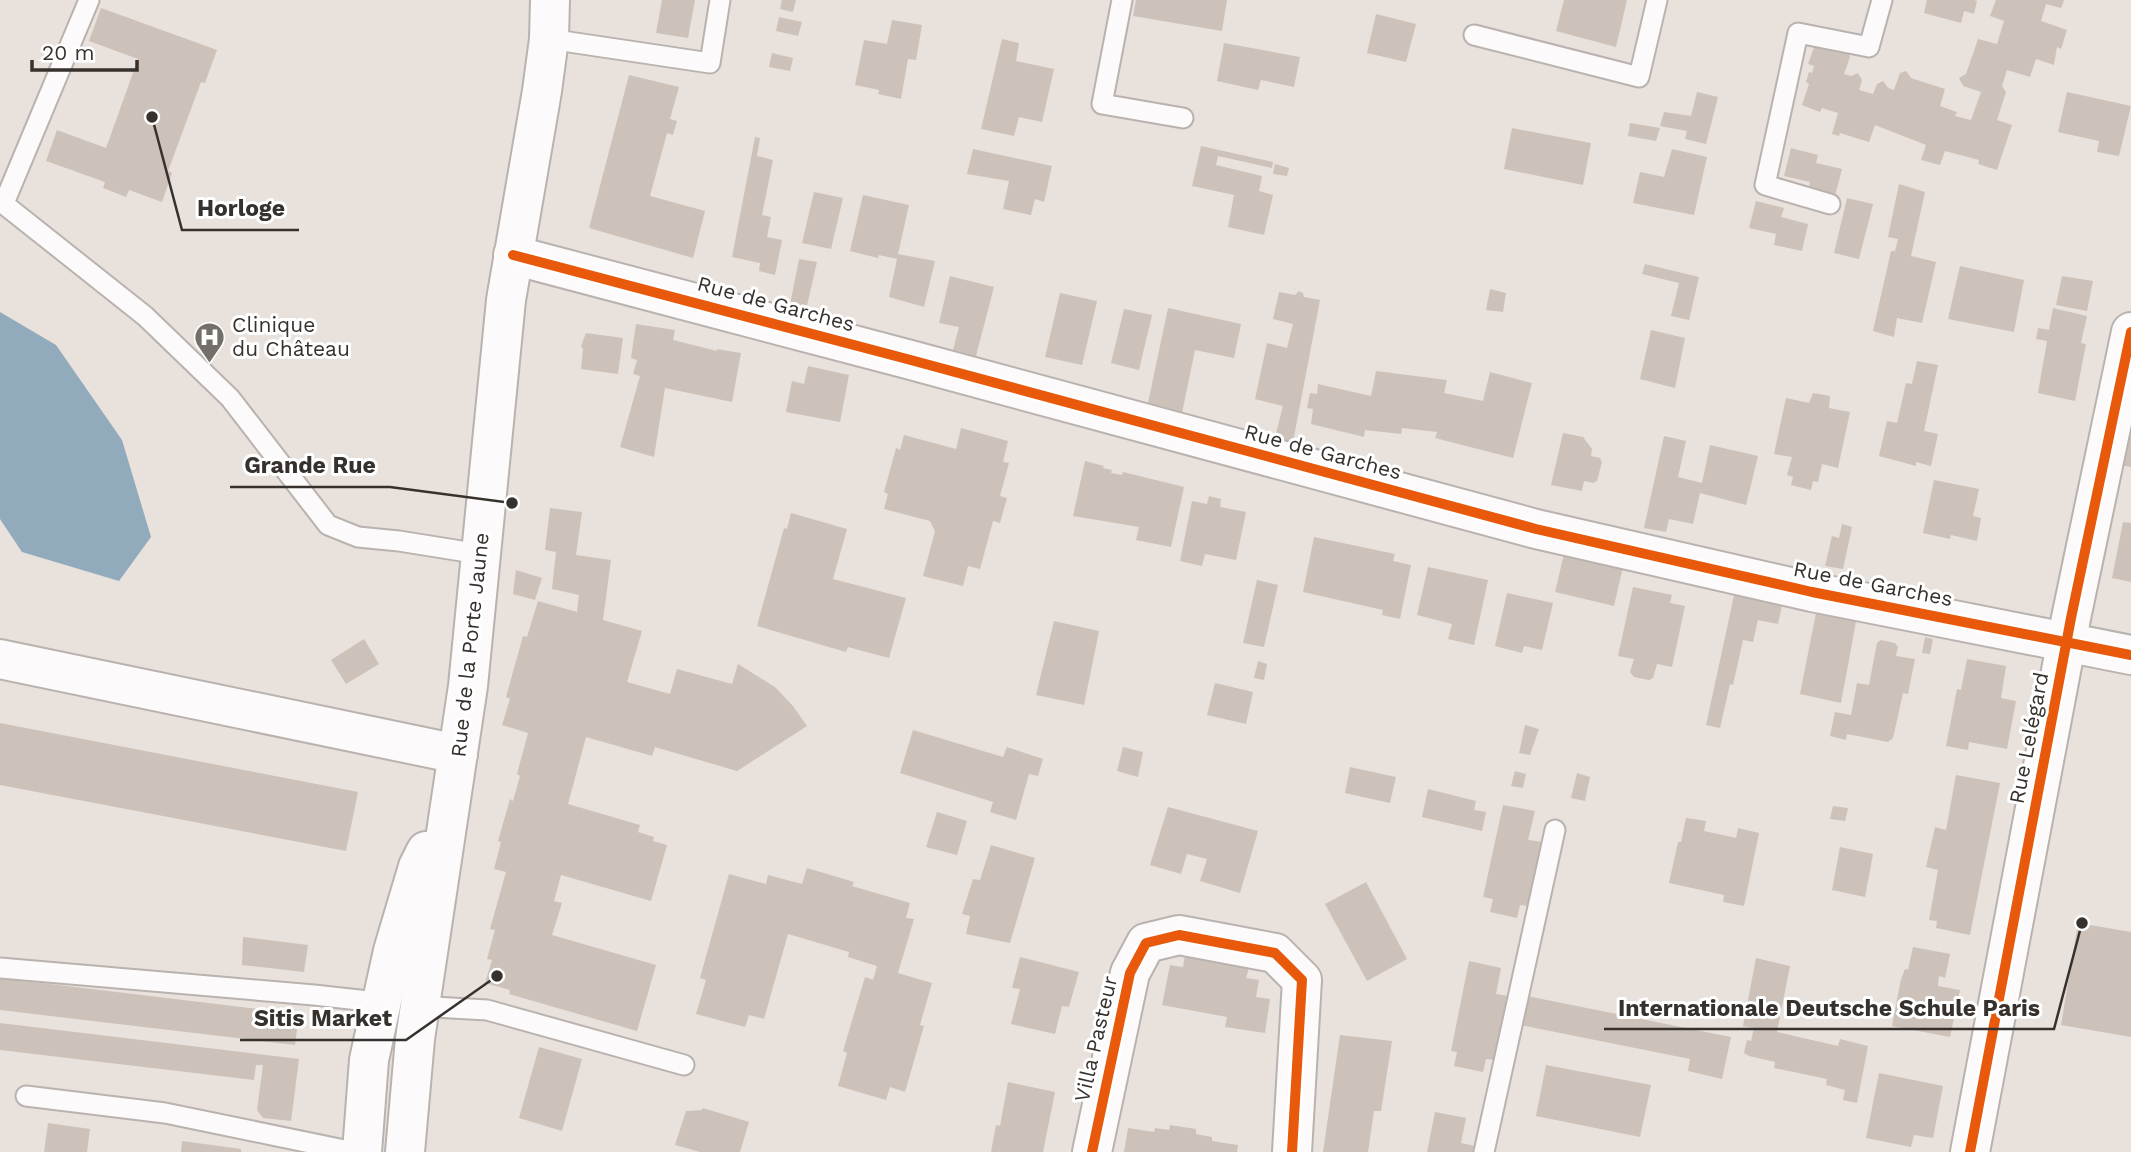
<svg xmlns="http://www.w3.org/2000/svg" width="2131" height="1152" viewBox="0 0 2131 1152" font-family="'Work Sans',sans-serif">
<rect width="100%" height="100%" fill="#e9e1dc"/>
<path fill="#91aabc" d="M0,312l56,33 66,95 29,97 -32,44 -97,-29 -22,-33z"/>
<g fill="#cdc2ba">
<path d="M662,0h33l-7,38 -32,-5z"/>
<path d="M782,0h14l-3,12 -13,-3z"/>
<path d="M1136,0h91l-5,31 -89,-15z"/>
<path d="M1564,0h63l-11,47 -60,-16z"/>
<path d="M1927,0h47l3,1 -3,13 -10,-3 -3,12 -37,-10z"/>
<path d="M1996,0h68l-3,8 -15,-4 -5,17 26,9 -6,19 -4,-2 -3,18 -18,-6 -6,18 -23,-7 -5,16 4,6 -9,28 15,5 -15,45 -19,-6 1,-4 -34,-9 -5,14 -19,-5 5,-15 -51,-20 -6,17 -29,-9 -1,3 -7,-2 6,-21 -16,-5 -2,4 -18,-7 7,-21 -3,-2 3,-10 3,1 2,-7 -6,-2 7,-19 25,8 7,-3 3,7 -6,17 7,2 7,-3 4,7 -3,10 14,4 4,-10 6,-3 5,7 6,2 6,-17 6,-2 5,7 34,11 -5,17 17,6 -2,4 16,4 10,-28 -18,-6 -4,-8 7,-4 12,-35 19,5 7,-23 -14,-5z"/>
<path d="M101,8l116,42 -12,33 -4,-1 -33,89 4,2 -10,29 -33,-12 -3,7 -23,-9 2,-6 -59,-21 11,-31 49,18 32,-89 -49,-18z"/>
<path d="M1376,14l40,10 -10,38 -39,-9z"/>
<path d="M779,17l23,5 -4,14 -22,-5z"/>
<path d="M892,20l30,5 -6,35 -8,-1 -7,40 -23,-5 1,-4 -24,-5 9,-45 23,4z"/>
<path d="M1002,39l17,4 -3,18 38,8 -12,53 -23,-5 -5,19 -33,-7z"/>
<path d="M1224,43l76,14 -6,30 -33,-7 -3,10 -41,-9z"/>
<path d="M772,53l21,5 -3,13 -21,-4z"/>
<path d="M629,75l50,12 -9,32 7,2 -4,14 -6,-2 -17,63 55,15 -12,47 -104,-30z"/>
<path d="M1697,92l21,5 -12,47 -21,-5 2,-8 -27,-5 4,-14 27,4z"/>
<path d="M2067,92l64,14 -12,50 -22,-4 2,-11 -41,-9z"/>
<path d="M1630,123l30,5 -4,13 -28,-5z"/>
<path d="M1512,128l79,15 -8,42 -79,-16z"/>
<path d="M755,137l5,1 -3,18 16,4 -11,55 9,2 -4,20 15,3 -7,35 -16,-4 1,-8 -28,-6z"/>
<path d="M1201,146l72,16 -1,6 -54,-12 -2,9 46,11 -3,15 14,4 -9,40 -36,-8 6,-32 -42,-9z"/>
<path d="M1791,148l27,7 -2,8 26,6 -7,27 -27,-6 2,-8 -26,-6z"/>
<path d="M973,149l79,17 -8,36 -9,-3 -4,16 -28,-6 6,-28 -42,-7z"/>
<path d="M1672,149l35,8 -13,58 -61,-12 7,-31 24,5z"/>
<path d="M1275,164l14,4 -2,8 -14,-2z"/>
<path d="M1899,184l26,8 -14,64 25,6 -14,61 -25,-5 -3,19 -21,-6 18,-80h4l3,-12 -10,-2z"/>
<path d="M814,192l29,6 -12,51 -29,-6z"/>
<path d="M863,195l46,10 -11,49 37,7 -11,46 -35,-10 8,-38 -18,-4 -1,3 -28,-7z"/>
<path d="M1847,198l26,6 -14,55 -25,-6z"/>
<path d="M1756,201l28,7 -3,9 27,7 -6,27 -28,-6 2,-11 -27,-6z"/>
<path d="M799,259l18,3 -11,48 -16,-5z"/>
<path d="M1645,264l54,13 -10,43 -18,-4 8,-33 -37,-9z"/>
<path d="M1960,266l64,14 -10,52 -66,-13z"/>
<path d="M950,276l44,11 -18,69 -23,-6 6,-23 -20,-4z"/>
<path d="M2062,276l31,5 -6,30 -31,-6z"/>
<path d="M1490,289l16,4 -3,19 -17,-2z"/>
<path d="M1299,291l4,2 1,4 16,3 -27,142 -18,-5 8,-31 -28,-7 12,-56 20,5 6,-24 -20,-5 6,-27 16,3z"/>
<path d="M1060,293l37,8 -15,64 -37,-8z"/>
<path d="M1168,308l73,16 -7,34 -39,-8 -13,63 -34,-10z"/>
<path d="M2053,308l34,8 -6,27 5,1 -11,57 -37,-8 9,-52 -11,-2 2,-11 11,2z"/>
<path d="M1124,309l28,6 -13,55 -28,-7z"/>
<path d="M636,324l39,6 -2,10 44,11v-2l24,4 -9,49 -67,-14 -11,69 -34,-10 20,-71 -7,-2 4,-14 -6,-2z"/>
<path d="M1651,330l34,8 -10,50 -35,-9z"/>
<path d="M586,333l37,5 -5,36 -37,-5 2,-20 -2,-3z"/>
<path d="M1917,361l21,4 -14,66 14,3 -7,32 -15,-4v4l-37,-10 8,-35 10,2 9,-40 6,1z"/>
<path d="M808,366l41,9 -9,47 -54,-10 6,-31 12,3z"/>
<path d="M1376,371l71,9 -3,13 39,8 7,-29 42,11 -19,75 -78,-20 2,-6 -35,-4 -1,6 -36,-4 -1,7 -53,-13 2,-15 -6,-1 3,-15 7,1 1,-10 53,12z"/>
<path d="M1813,393l17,3 -1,12 21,4 -12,56 -16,-4 -4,18 -5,-1 -2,9 -20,-5 2,-8 -6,-2 5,-18 -18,-3 12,-56 23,5z"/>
<path d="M961,428l47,13 -5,21 6,1 -9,33 7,2 -7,25 -7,-2 -13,48 -12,-3 -5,20 -40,-10 12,-45 -5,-10 -46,-12 4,-15 -4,-2 12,-44 4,2 4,-15 52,14z"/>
<path d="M1563,433l20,4 9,12 -1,7 9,2 2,4 -5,19 -4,2 -9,-2 -2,10 -31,-6z"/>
<path d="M2124,435l7,2v30l-12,-2z"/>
<path d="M1664,436l22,5 -8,36 24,6 8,-38 48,11 -12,49 -46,-12 -7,31 -24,-5 -3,13 -22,-4z"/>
<path d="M1085,461l19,5 -1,2 9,2 -1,3 11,2 1,-3 61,15 -13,60 -35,-7 3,-13 -66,-11z"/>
<path d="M1934,480l45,9 -6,27 8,2 -4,23 -26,-6 -1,4 -27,-6z"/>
<path d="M1209,496l12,3 -1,8 26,5 -10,48 -31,-6 -3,12 -22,-5 12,-60 15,3z"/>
<path d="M550,508l32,4 -6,43 35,5 -8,60 39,11 -15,51 43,12 7,-25 55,15 6,-20 37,23 18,19 14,20 -70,45 -82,-24 -3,9 -66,-19 -18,67 72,21 -2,7 16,5 -1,4 14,4 -16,56 -90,-26 -7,26 8,2 -10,32 104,30 -19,66 -128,-37 1,-4 -25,-7 7,-23 -5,-1 8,-29 -5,-1 16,-57 -12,-3 7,-27 -3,-1 12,-42 3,2 7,-25 -3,-2 11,-41 -26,-8 8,-26 -4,-2 17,-61 4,1 11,-36 39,11 2,-17 -27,-6 4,-37 -11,-2z"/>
<path d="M791,513l56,16 -14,50 73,19 -17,60 -41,-11 -2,5 -89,-26 27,-98 3,1z"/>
<path d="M2123,522l8,1v59l-19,-4z"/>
<path d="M1842,524l10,3 -9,42 -18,-3 7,-30 7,2z"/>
<path d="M1314,537l81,17 -2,7 18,4 -11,54 -18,-4 1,-5 -80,-18z"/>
<path d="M1564,554l59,13 -9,39 -59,-14z"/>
<path d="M1428,567l60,13 -14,65 -26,-6 4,-15 -35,-9z"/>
<path d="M516,570l26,8 -7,22 -22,-6z"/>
<path d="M1257,580l21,5 -14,62 -21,-4z"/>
<path d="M1633,587l39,8 -2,8 15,3 -13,61 -15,-3 -4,14 -4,2 -15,-3 -4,-5 4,-13 -16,-3z"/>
<path d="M1735,591l48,10 -5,23 -20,-4 -5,22 -10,-2 -10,45 -3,-1 -10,44 -14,-3z"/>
<path d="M1507,593l46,10 -11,47 -18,-4 -2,7 -27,-7z"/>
<path d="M1817,608l40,8 -16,87 -41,-9z"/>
<path d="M1054,621l45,10 -15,74 -48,-10z"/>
<path d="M1925,637l8,2 -3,15 -8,-1z"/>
<path d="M364,639l15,25 -33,20 -15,-24z"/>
<path d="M1881,640l14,3 3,4 -2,9 19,3 -7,35 -5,-1 -10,45 -5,4 -41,-8 -1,6 -16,-4 5,-24 16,3 6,-32 12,2 8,-42z"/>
<path d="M1967,659l39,7 -5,32 15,3 -9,48 -38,-7 -1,8 -22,-4 11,-57 4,1z"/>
<path d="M1258,661l9,3 -3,16 -10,-2z"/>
<path d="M1215,683l38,9 -7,32 -39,-9z"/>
<path d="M0,723l358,69 -12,59 -346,-66z"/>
<path d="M1525,725l14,4 -9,26 -11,-2z"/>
<path d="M913,730l90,27 4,-10 36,12 -5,17 -9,-2 -13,46 -26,-8 3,-10 -93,-29z"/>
<path d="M1123,747l20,5 -5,25 -21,-6z"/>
<path d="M1350,767l46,10 -6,26 -45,-10z"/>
<path d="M1515,771l11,3 -3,14 -12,-2z"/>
<path d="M1577,773l13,4 -5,24 -14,-3z"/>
<path d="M1956,775l44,8 -30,152 -34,-7 1,-7 -8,-1 9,-50 -12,-3 9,-40 11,3z"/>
<path d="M1428,789l48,12 -2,9 12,2 -4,19 -60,-14z"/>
<path d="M1503,805l32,6 -7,29 15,2 -14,64 -9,-1 -3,13 -27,-6 3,-13 -10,-2z"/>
<path d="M1833,806l15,2 -3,13 -15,-2z"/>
<path d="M1168,807l90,24 -18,62 -40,-12 7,-22 -20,-5 -6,20 -31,-9z"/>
<path d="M937,812l30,9 -10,34 -31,-8z"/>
<path d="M1686,818l20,3 -2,10 32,7 2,-10 21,5 -15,73 -21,-4 1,-7 -55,-12 9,-41h3z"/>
<path d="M991,845l44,13 -25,85 -44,-9 4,-18 -8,-2 11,-35 7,1z"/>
<path d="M1840,847l33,7 -8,43 -33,-7z"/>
<path d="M807,868l47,14 -2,4 58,17 -4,15 8,1 -16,54 34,10 -12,42 4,1 -19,66 -15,-5 -4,13 -48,-14 9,-33 -4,-2 22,-74 8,3 4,-14 -29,-9 1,-5 -61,-18 -24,85 -15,-4 -4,12 -49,-13 10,-34 -6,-2 29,-104 37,10 2,-9 34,9z"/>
<path d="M1366,882l41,77 -40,22 -42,-77z"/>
<path d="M2078,923l53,9v105l-70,-12z"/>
<path d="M243,937l65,8 -4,27 -62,-7z"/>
<path d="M1913,947l37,7 -5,24 -6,-2 -1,10 22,4 -10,47 -58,-11 9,-47 4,-10 3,1z"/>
<path d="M1185,955l64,13 -3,10 13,2 -3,17 14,2 -5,34 -40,-6 2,-10 -65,-12 8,-40 13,2z"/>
<path d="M1020,957l59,15 -10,35 -7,-1 -7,28 -44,-10 9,-35 -8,-1z"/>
<path d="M1756,958l34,8 -13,66 61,14 2,-7 28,7 -11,57 -14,-3 2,-10 -19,-5 1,-6 -53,-11 1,-6 -26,-6 -5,-3 3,-13 4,1 3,-13 -11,-2z"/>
<path d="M1469,961l32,7 -5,26 12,2 -14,64 -8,-1 -3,13 -29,-6 3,-14 -6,-1z"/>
<path d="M0,978l299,36 -4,31 -295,-35z"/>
<path d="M1527,996l204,41 -9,42 -34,-8 2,-12 -170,-34z"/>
<path d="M0,1023l299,36 -8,62 -28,-3 -6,-8 6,-45h-7l-2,15 -254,-30z"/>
<path d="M1340,1035l52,6 -11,70h-7l-6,41h-45z"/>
<path d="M539,1047l43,12 -20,72 -43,-13z"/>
<path d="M1546,1065l105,20 -11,52 -104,-21z"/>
<path d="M1879,1073l64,13 -10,52 -19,-3 -3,12 -45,-9z"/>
<path d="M1008,1082l47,10 -12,60h-52l5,-27 4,1z"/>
<path d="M703,1108l46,14 -9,30h-40l-25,-7 11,-34 16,-1z"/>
<path d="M1435,1112l31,6 -5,25 14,3 -1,6h-47z"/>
<path d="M48,1123l42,6 -3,23h-43z"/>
<path d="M1170,1125l26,4v5l16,3v4l26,4 -1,7h-113l4,-24 26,4 1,-4 14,2z"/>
<path d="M182,1141l59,8v3h-60z"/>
</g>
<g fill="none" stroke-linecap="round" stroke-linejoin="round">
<defs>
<g id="service">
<path d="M1122,0l-20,104 81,14"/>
<path d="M1474,35l165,42 18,-77"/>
<path d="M549,39l161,24 10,-63"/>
<path d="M0,201l145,115 85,82 98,127 30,12 41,4 81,13"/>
<path d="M4,203l85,-203"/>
<path d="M1830,204l-65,-19 33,-152 71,14 13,-47"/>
<path d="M0,968l314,27 72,8"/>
<path d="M416,1006l71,4 197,55"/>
<path d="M26,1096l139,17 189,39"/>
<path d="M1484,1152l71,-322"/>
</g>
<g id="minor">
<path d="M513,255l394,104 629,170 276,63 319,63"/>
<path d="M0,659l458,95"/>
<path d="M1092,1152l38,-179 16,-30 33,-8 96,18 27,27 -10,172"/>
<path d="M1970,1152l101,-534 60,-286"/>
</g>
<g id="secondary">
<path d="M362,1152l7,-92 24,-109 25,-84 8,-16"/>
<path d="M405,1152l10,-113 53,-353 38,-386 36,-209 7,-52 1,-39"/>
</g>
</defs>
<use href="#service" stroke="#b9b2ae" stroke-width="23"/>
<use href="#minor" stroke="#b9b2ae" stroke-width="42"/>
<use href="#secondary" stroke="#b9b2ae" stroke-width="42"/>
<use href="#service" stroke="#fcfafa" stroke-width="19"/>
<use href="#minor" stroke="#fcfafa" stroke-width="38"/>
<use href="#secondary" stroke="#fcfafa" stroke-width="38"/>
<defs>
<g id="cycleway">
<path d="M513,255l394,104 629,170 276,63 319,63"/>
<path d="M1092,1152l38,-179 16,-30 33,-8 96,18 27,27 -10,172"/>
<path d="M1970,1152l101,-534 60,-286"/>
</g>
</defs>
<use href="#cycleway" stroke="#fff" stroke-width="15"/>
<use href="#cycleway" stroke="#e8590c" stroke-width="10"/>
</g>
<defs>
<symbol id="hospital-pin" viewBox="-11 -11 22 30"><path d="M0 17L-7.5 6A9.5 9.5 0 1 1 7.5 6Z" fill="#756f6a" stroke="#fff"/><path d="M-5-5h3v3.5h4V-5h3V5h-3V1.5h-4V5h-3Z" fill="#fff"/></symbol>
</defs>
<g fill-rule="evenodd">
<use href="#hospital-pin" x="192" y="320" width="35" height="47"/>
</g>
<g text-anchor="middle" stroke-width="6" stroke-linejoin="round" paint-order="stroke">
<g font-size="21" fill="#37312d" stroke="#fff">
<text transform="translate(776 304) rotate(15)" y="7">Rue de Garches</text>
<text transform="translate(1323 452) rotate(15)" y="7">Rue de Garches</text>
<text transform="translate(1873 584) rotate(11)" y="7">Rue de Garches</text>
<text transform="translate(470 645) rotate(-84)" y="7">Rue de la Porte Jaune</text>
<text transform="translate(2029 738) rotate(-79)" y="7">Rue Lelégard</text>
<text transform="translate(1096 1039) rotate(-77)" y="7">Villa Pasteur</text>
</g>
<g font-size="21" fill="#37312d" stroke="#fff" text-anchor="start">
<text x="232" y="332">Clinique<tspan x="232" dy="24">du Château</tspan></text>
</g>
</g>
<path fill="none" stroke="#37312d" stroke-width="2.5" d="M152 117L182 230H299M512 503L390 487H230M2082 923L2054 1029H1604M497 976L406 1040H240"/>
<g fill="#37312d" stroke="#fff" stroke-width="2.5">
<circle cx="152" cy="117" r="7"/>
<circle cx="512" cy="503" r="7"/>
<circle cx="2082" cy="923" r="7"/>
<circle cx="497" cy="976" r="7"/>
</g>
<g font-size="23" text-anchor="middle" font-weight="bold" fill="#37312d" stroke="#fff" stroke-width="6" stroke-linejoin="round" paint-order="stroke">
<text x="241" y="216">Horloge</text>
<text x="310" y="473">Grande Rue</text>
<text x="1829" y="1016">Internationale Deutsche Schule Paris</text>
<text x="323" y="1026">Sitis Market</text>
</g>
<path d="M32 60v10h105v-10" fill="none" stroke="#37312d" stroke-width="3.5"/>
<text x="42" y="60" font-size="21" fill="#37312d" stroke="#ffffff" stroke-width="5" paint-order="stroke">20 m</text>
</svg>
